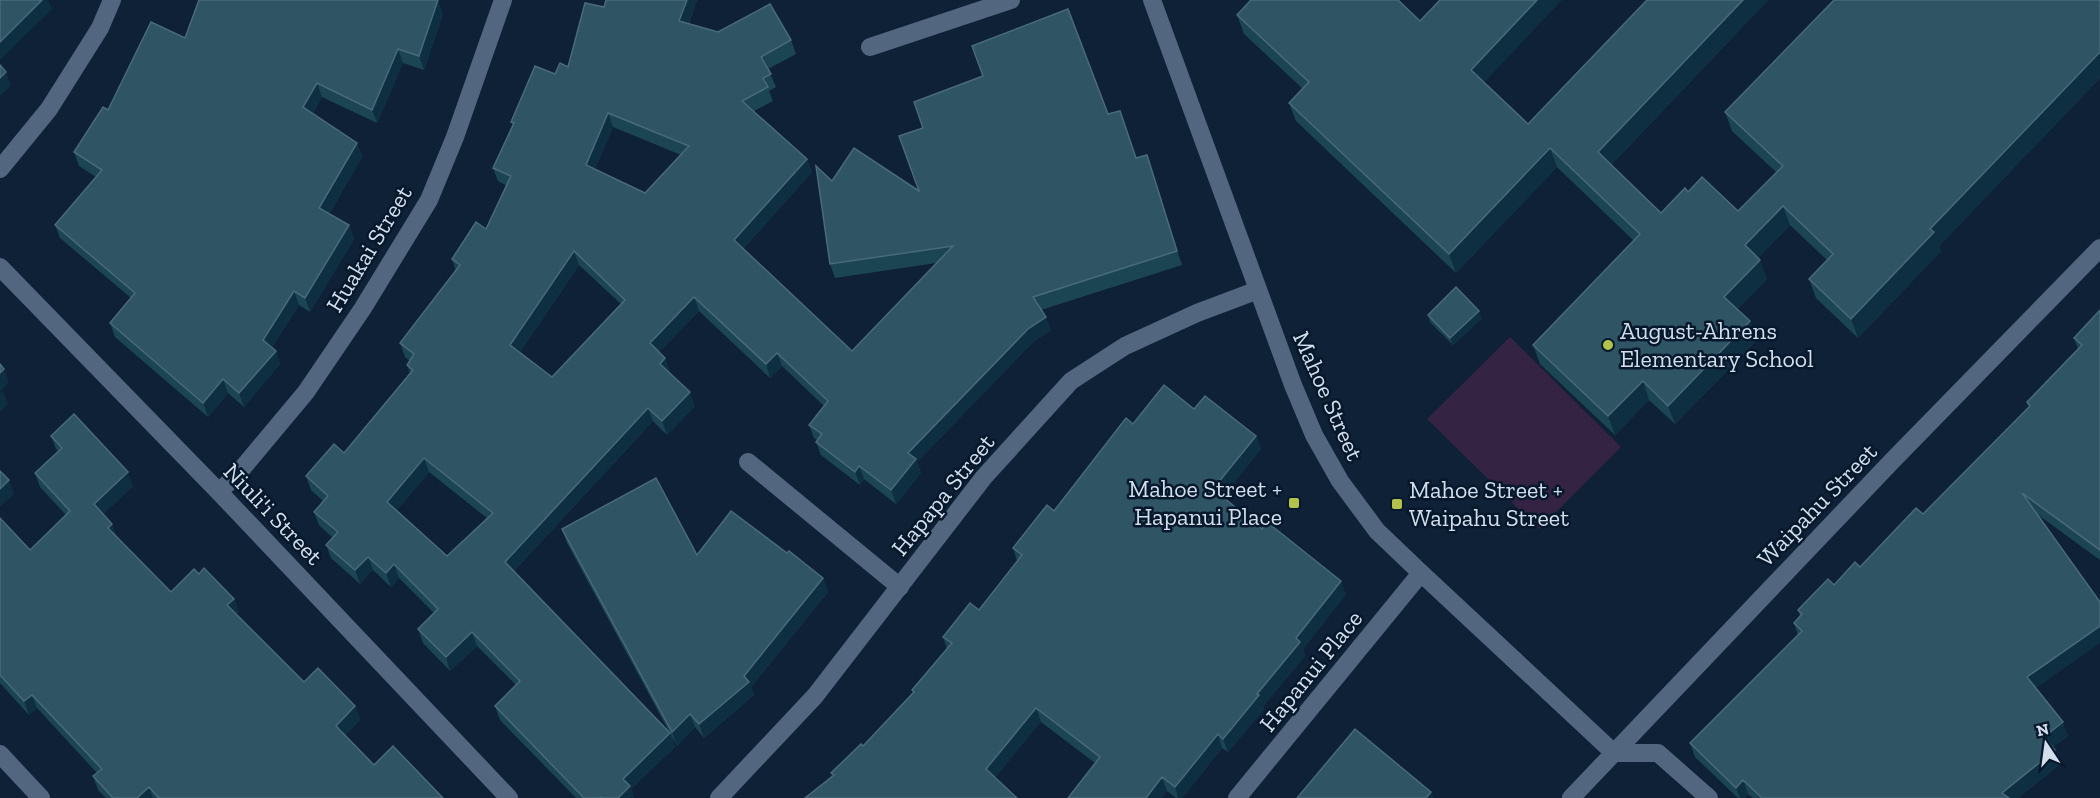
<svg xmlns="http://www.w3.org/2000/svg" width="2100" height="798" viewBox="0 0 2100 798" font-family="'Zilla Slab',serif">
<rect width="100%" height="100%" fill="#0f2136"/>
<path fill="#352343" d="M1510,337l111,110 -82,82 -112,-110z"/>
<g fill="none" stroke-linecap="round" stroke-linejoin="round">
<g stroke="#526680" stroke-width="18">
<path d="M870,47l141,-47"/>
<path d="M0,169l49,-60 51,-81 12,-28"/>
<path d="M0,267l219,225 290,306"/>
<path d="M748,462l152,125"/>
<path d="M219,492l21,-21 66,-79 57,-84 66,-108 26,-63 48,-137"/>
<path d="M1614,753h44l51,45"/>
<path d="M0,754l41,44"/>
<path d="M1237,798l184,-225"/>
</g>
<g stroke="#526680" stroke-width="18">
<path d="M1152,0l141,385 21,50 26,46 37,50 44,42 193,180"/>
<path d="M719,798l96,-102 169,-219 87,-96 54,-35 72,-33 61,-23"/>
<path d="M1571,798l322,-338 207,-212"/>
</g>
</g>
<g fill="#1c4554" fill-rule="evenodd">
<path d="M697,0l-8,23 29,9 73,8 5,14 -28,15 8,18 -7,4 4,10 -19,10 53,48 5,13 -69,77 109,102 84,-88 -101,15 -5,-14 2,-83 87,10 189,-77 29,44 15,11 30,96 -141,45 10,20 -18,12 -116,120 4,11 -25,31 -32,-25 -4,6 -39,-30 -5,-13 1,-2 -3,-2 -5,-13 15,-19 -42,-40 -12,12 -71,-67 -40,41 6,6 5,14 -1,1 26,33 -28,29 -14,-14 -139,150 156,162 -103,-190 -5,-14 135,26 90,-2 36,25 5,14 -77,95 3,8 -50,43 -9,-11 -18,19 -6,-11 4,12 -44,42 3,9h-58l-76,-78 -5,-14 21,-21 -39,-39 -27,25 -27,-28 -5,-14 16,-16 -35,-35 -8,9 -18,-17 -13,14 -29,-26 -5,-13 7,-7 -14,-13 -5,-13 9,-11 -12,-11 -5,-14 38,-23 66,-80 -3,-8 3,-4 -5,-4 -5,-14 56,-72 -4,-12 34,-30 21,-43 -9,-5 -5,-13 20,-42 -2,-4 44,-48 13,-7 36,-60zM613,127l68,28 -36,38 -50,-24zM579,265l42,39 -69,73 -32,-25zM429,472l58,46 -40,38 -50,-46z"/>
<path d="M1768,0l-157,165 50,48 27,-21 50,19 38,-39 -44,-41 -7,-19 375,-112v78l-161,168 2,5 -83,87 -42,-40 -7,-19 18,-19 -37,-35 -32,33 9,21 -30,30 20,31 -82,84 -26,-24 -34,35 -75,-71 -7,-19 101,-104 -77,-74 -101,106 -160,-152 -7,-18 13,-15 -58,-54 -7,-19 247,67 44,42z"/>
<path d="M443,14l-19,56 -21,-7 -26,60 -55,-26 -9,16 44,30 5,14 -33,57 20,11 5,14 -44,73 -11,-7 -27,42 4,4 4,13 -36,43 -16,-14 -20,24 -93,-80 -5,-14 21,-25 -71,-60 -5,-13 41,-48 -17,-11 -5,-14 34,-42 77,-72z"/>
<path d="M2100,310v250l-63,-46 -1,174 32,48 -15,11 7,17 -42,34h-265l-5,-4 -4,4h-6l-43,-41 -5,-14 108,-108 -4,-12 6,-7 -2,-6 62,-43 63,-53 106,-107 -2,-5 51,-53 -4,-11z"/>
<path d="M1428,315l54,3 -29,27 -23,-23z"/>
<path d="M1194,409l62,27 5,13 -39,48 40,32 84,65 -43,55 2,7 -42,50 1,3 -36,43 -6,-4 -40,50h-6l-9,-7 -72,-28 -54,-41 -209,54 -1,-3 32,-27 50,-54 -1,-2 35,-41 -4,-12 36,-27 38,-49 -4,-13 41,-37 79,-87z"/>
<path d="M51,436l82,50 -30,28 14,24 54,54 28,-18 35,25 5,13 -3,2 68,68 51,24 5,14 -15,15 29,30 69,33h-337l-8,-8 -5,-14 4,-3 -60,-65 -8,7 -29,-32v-165l30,32 36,-35 -26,-28 -5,-14 23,-22 -2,-2z"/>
</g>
<g fill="#0e2f41">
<path d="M42,0h6l4,9 -52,51v-18z"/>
<path d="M438,0l5,14 -19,56 -5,-14z"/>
<path d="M687,0h10l-13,34 -5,-13z"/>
<path d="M1537,0h25l-84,89 -7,-19z"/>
<path d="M1743,0h25l-163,171 -7,-19z"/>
<path d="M398,49l5,14 -26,60 -5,-13z"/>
<path d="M2100,52v26l-161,168 2,5 -83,87 -7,-19 79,-90z"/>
<path d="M6,72l5,14 -11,10v-18z"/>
<path d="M317,83l5,14 -14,24 -5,-14z"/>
<path d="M608,113l5,14 -22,52 -5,-14z"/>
<path d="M357,143l5,14 -38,65 -5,-14z"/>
<path d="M1550,148l7,19 -101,106 -7,-19z"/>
<path d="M1147,155l5,14 30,96 -5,-14z"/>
<path d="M807,159l5,13 -73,81 -5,-13z"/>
<path d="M1783,206l7,19 -38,39 -7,-19z"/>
<path d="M349,225l5,14 -44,73 -5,-14z"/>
<path d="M574,251l5,14 -64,94 -5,-14z"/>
<path d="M1760,260l7,19 -36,37 -7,-19z"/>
<path d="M294,291l5,14 -31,48 -5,-13z"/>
<path d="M694,297l5,14 -44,46 -5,-14z"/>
<path d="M1479,311l3,7 -29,27 -3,-7z"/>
<path d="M1046,317l5,13 -18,12 -116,120 4,11 -25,31 -5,-14 17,-37 120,-124z"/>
<path d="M1750,321l7,19 -82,84 -7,-18z"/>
<path d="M276,351l4,13 -36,43 -5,-14z"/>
<path d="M777,353l5,13 -12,12 -4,-14z"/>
<path d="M665,358l5,14 -5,6 -5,-14z"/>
<path d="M4,369l5,13 -9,10v-19z"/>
<path d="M223,379l5,14 -20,24 -5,-14z"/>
<path d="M1643,381l6,19 -34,35 -7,-19z"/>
<path d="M3,391l5,13 -8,8v-19z"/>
<path d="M690,392l5,14 -28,29 -5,-14z"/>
<path d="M648,408l5,13 -143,154 -5,-13z"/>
<path d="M1256,436l5,13 -43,54 -5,-14z"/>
<path d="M424,458l5,14 -37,44 -5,-14z"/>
<path d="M859,466l5,13 -4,6 -5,-13z"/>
<path d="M128,472l5,14 -34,32 -5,-14z"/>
<path d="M9,480l5,14 -14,13v-18z"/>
<path d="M112,524l5,13 -9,-9z"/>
<path d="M368,557l5,13 -13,14 -5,-14z"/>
<path d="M394,564l5,14 -8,9 -5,-14z"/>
<path d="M823,578l5,14 -77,95 3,8 -50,43 -5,-14 45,-48z"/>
<path d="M1341,581l5,13 -43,55 2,7 -42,50 1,3 -36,43 -5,-13 34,-45 39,-56z"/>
<path d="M234,599l5,13 -7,7 -5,-14z"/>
<path d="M2100,626v17l-68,48 -5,-14z"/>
<path d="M472,632l5,14 -27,25 -4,-14z"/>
<path d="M32,695l5,13 -8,7 -5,-14z"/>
<path d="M355,706l5,14 -19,19 -5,-13z"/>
<path d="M1036,708l5,14 -50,61 -5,-14z"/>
<path d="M690,714l5,13 -18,19 -5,-14z"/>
<path d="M2063,722l5,14 -19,14 -5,-13z"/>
<path d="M670,733l5,14 -44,42 3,9h-16l5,-19z"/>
<path d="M1218,734l4,14 -40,50h-4l-3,-11z"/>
<path d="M2055,750l5,14 -42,34h-14l-2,-5z"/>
<path d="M1162,777l5,14 -5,7h-16z"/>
<path d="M1743,780l5,14 -4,4h-4l-4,-10z"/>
<path d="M149,787l4,11h-16z"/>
<path d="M1431,792l3,6h-8z"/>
</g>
<g fill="#2f5565" stroke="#496a7a" stroke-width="1.5" fill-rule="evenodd">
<path d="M0,0h42l-42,42z"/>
<path d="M199,0h239l-19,56 -21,-7 -26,61 -55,-27 -14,24 54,36 -38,65 30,17 -44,73 -11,-7 -31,49 13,11 -37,42 -16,-14 -20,24 -93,-80 25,-30 -80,-68 47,-55 -28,-18 29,-45 5,3 43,-88 34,16z"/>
<path d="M606,0h81l-8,21 39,11 52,-28 21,36 -30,17 10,17 -8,4 5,9 -26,14 65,58 -73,81 118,111 101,-105 -123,18 -14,-98 16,15 22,-33 65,43 -20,-55 24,-8 -9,-26 69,-26 -11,-30 96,-37 40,105 12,-3 16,47 11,-3 30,96 -144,46 13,20 -18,12 -120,124 8,6 -25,31 -32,-24 -4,6 -39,-30 6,-8 -13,-9 19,-24 -51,-48 -11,11 -72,-67 -44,46 15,15 -5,6 30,28 -28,29 -14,-13 -143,154 165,171 -47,46 7,7 -12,12h-16l-1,-1 -1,1h-16l-89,-92 25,-25 -48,-49 -26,25 -28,-28 20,-20 -44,-45 -8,9 -18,-16 -13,13 -29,-25 12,-13 -24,-20 14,-16 -22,-20 28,-32 10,9 69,-83 -6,-5 7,-11 -14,-11 60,-78 -8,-6 24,-37 10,7 25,-53 -18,-8 21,-45 -3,-1 24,-56 20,8 5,-11 8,4 17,-64 19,4zM608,113l81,33 -44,47 -59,-28zM574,251l51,49 -73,77 -42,-32zM424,458l69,55 -46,43 -60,-54z"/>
<path d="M1251,0h147l22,21 20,-21h97l-66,70 57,54 119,-124h96l-145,152 63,61 24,-25 3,4 14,-15 36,34 45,-45 -58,-54 109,-112h266v52l-170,177 4,3 -83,87 -42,-40 24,-25 -50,-48 -38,39 15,15 -36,37 26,24 -82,85 -25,-25 -35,35 -75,-71 107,-111 -90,-86 -101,106 -160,-151 20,-21 -72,-67z"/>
<path d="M0,65l6,7 -6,6z"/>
<path d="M1456,287l23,24 -29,27 -22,-23z"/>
<path d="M2100,310v240l-78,-57 78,109v24l-73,51 36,45 -19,15 11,13 -53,43 7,5h-247l-19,-18 -7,8 -46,-45 112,-112 -8,-8 8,-9 -4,-4 30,-31 6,6 21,-23 5,5 56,-59 7,6 107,-108 -3,-4 55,-57 -8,-7z"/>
<path d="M0,364l4,5 -4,4z"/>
<path d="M1164,385l30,24 11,-13 51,40 -43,53 49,40 5,-7 74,59 -45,57 4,4 -43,52 2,1 -36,44 -5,-5 -43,53 -13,-10 -16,21h-78l32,-41 -64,-49 -50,61 31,29h-212l29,-23 -3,-2 30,-29 2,2 51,-54 -2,-2 40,-47 -9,-6 27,-34 9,7 43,-55 -9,-7 34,-43 7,6 72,-93 7,6z"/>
<path d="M74,414l54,58 -34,32 18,20 -4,4 63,64 23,-23 5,5 5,-6 30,31 -7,6 77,77 14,-14 37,38 -19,20 38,39 19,-19 50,52h-284l-10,-11 -12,11h-24l-20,-22 9,-7 -70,-74 -8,6 -24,-26v-157l30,32 40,-39 -35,-38 27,-25 -11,-12z"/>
<path d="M0,471l9,9 -9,9z"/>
<path d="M656,478l41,77 34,-44 56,42 2,-2 34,27 -79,98 5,6 -50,42 -9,-10 -18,18 -110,-203z"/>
<path d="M1355,729l76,63 -5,6h-129z"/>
</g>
<g fill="#b2c34c" stroke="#06182c" stroke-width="2">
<circle cx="1608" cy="345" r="6"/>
<rect x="1288" y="497" width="12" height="12" rx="3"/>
<rect x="1391" y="498" width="12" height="12" rx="3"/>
</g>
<g text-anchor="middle" stroke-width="5" stroke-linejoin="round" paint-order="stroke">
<g font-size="24" fill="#d3deed" stroke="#06182c">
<text transform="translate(369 249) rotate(-59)" y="8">Huakai Street</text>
<text transform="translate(1328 396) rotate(66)" y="8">Mahoe Street</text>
<text transform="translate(943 495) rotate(-51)" y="8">Hapapa Street</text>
<text transform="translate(1817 505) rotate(-46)" y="8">Waipahu Street</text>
<text transform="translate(273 514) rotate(46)" y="8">Niuli'i Street</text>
<text transform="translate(1311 671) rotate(-51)" y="8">Hapanui Place</text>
</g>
<g font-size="24" fill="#d3deed" stroke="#06182c" text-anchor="start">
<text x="1620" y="339">August-Ahrens<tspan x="1620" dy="28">Elementary School</tspan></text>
<text x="1282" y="497" text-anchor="end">Mahoe Street +<tspan x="1282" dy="28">Hapanui Place</tspan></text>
<text x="1409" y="498">Mahoe Street +<tspan x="1409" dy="28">Waipahu Street</tspan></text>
</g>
</g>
<g transform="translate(2046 744) rotate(347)" stroke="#06182c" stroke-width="4.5" paint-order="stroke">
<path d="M0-4.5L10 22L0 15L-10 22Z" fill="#d3deed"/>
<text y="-9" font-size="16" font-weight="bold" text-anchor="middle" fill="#d3deed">N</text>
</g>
</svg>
